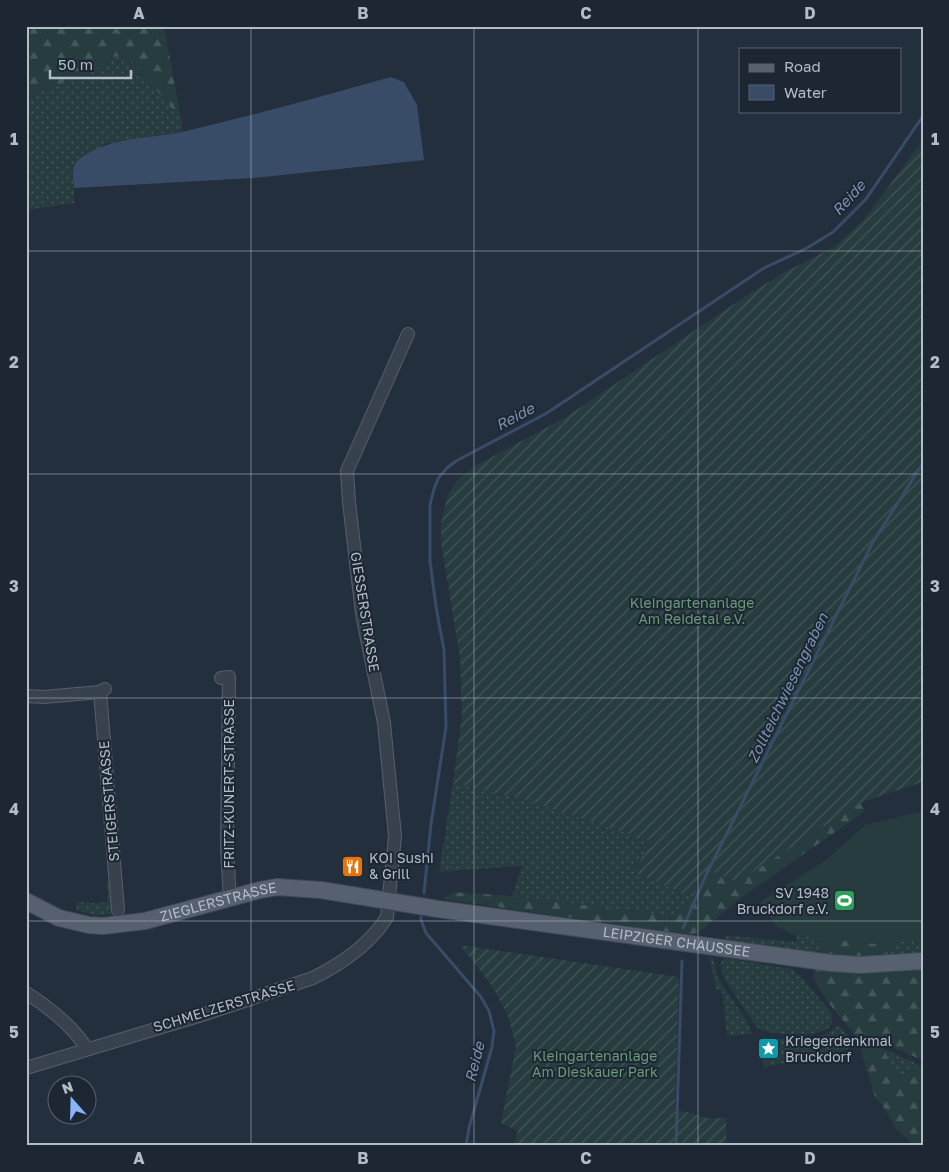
<svg xmlns="http://www.w3.org/2000/svg" width="949" height="1172" viewBox="0 0 949 1172" font-family="'Golos Text',sans-serif">
<defs>
<pattern id="grass-dots" width="8" height="8" patternUnits="userSpaceOnUse" patternTransform="scale(1.25)"><rect width="8" height="8" fill="#263c3f"/><path d="M2 2h.1M6 6h.1" fill="none" stroke="#435659" stroke-width="1.8" stroke-linecap="round"/></pattern>
<pattern id="forest-firs" width="22" height="20" patternUnits="userSpaceOnUse" patternTransform="scale(1.25)"><rect width="22" height="20" fill="#263c3f"/><path d="M5 1l3.5 6h-7zM16 11l3.5 6h-7z" fill="#435659"/></pattern>
<pattern id="garden-furrows" width="10" height="10" patternUnits="userSpaceOnUse" patternTransform="scale(1.25)"><rect width="10" height="10" fill="#263c3f"/><path d="M-1 1l2-2M0 10L10 0M9 11l2-2" fill="none" stroke="#435659"/></pattern>
</defs>
<rect width="100%" height="100%" fill="#242f3e"/>
<g fill="url(#grass-dots)">
<path d="M122,55l10,7 49,57 2,12 -78,13 -33,26 3,33 -49,7v-112l75,-32 9,-8z"/>
<path d="M453,783l73,17 124,41 -16,31 59,25 -23,19 -158,-20 10,-30 -83,6z"/>
<path d="M107,881h4l2,31 -1,3h-18l-18,-5 1,-8 18,1 13,-1z"/>
<path d="M724,935l72,7 1,-6 26,2 -3,17 -95,-14z"/>
<path d="M923,937v17l-34,2 -1,-11z"/>
<path d="M709,955l6,7 2,14 4,7 26,38 5,13 -25,2 -5,-45 -6,-2z"/>
<path d="M724,958l68,11 12,11 27,33c1,4 2,8 0,12 -9,15 -61,10 -74,3l-33,-50 -4,-15z"/>
<path d="M838,1026l3,1 12,15 -6,8 -83,17 -2,-12 1,-14 3,-2 39,1 21,-6z"/>
<path d="M884,1049l36,16 -5,5 -16,6 -5,-4z"/>
</g>
<g fill="url(#forest-firs)">
<path d="M26,26h138l17,93 -49,-57 -10,-7 -12,3 -9,8 -75,32z"/>
<path d="M862,802l2,10 -119,83 -45,36 -8,4 -249,-36 10,-7 59,4 158,20 23,-19 13,-28 31,13z"/>
<path d="M823,938l65,7 1,11 -32,2 -37,-3z"/>
<path d="M923,966v93l-8,-2 -32,-14 -26,-5c-12,-16 -39,-44 -44,-64l4,-5z"/>
<path d="M866,1045l18,4 10,23 5,4 16,-6 5,-5h3v81h-8l-19,-17 -12,-21 -9,-11 -14,-46 1,-5z"/>
</g>
<g fill="url(#garden-furrows)">
<path d="M923,140v642l-61,20 -125,80 -31,-13 -13,28 -59,-25 16,-31 -124,-41 -73,-17 9,-67 -2,-58 -19,-116v-19l7,-29 9,-13 18,-15 91,-49 183,-123 36,-22 49,-25 29,-26z"/>
<path d="M460,945l219,32 -4,132 33,9h18l1,28h-214l5,-15 -17,-8 15,-77 -8,-30 -16,-30z"/>
</g>
<path fill="#263c3f" d="M923,811v126l-35,8 -91,-9 -21,-10 -16,-24 66,-42 39,-35z"/>
<path fill="#394c67" d="M391,77l13,5 13,23 7,55 -171,18 -179,10c-1,-11 -4,-23 7,-30 30,-22 70,-19 105,-27 69,-16 137,-35 205,-54z"/>
<g fill="none" stroke-linecap="round" stroke-linejoin="round">
<g stroke="#394c67" stroke-width="3">
<path d="M424,893l7,-69 15,-97 -2,-77 -8,-43 -6,-46v-56l4,-16 5,-12 8,-9 9,-7 91,-48 217,-145 43,-20 26,-16 33,-33 57,-83"/>
<path d="M421,917v3l5,13 55,64 8,14 5,20 -2,16 -23,81 -3,18"/>
<path d="M683,928l23,-53 167,-333 50,-79"/>
<path d="M676,1146l6,-185"/>
</g>
<defs>
<g id="minor">
<path d="M221,678l8,-1 -2,171 3,51"/>
<path d="M100,692l18,218"/>
<path d="M26,696l18,1 56,-5 5,-3"/>
<path d="M26,993c20,12 49,35 60,55"/>
<path d="M26,1068l176,-53 111,-37c28,-14 58,-35 74,-61l8,-81 -11,-113 -22,-109 -13,-112 -2,-31 61,-137"/>
</g>
<g id="major">
<path id="s1" d="M26,901l33,17 30,7 14,1 42,-5 115,-31 17,-3 44,3 117,19 393,54 29,2 63,-4"/>
</g>
</defs>
<use href="#minor" stroke="#565f6c" stroke-width="14"/>
<use href="#major" stroke="#414a57" stroke-width="18"/>
<use href="#minor" stroke="#38414e" stroke-width="12"/>
<use href="#major" stroke="#56606e" stroke-width="16"/>
</g>
<path fill="none" stroke="#b4bcc9" stroke-width="1" stroke-opacity="0.55" d="M251,26v1120M474,26v1120M698,26v1120M26,251h897M26,474h897M26,698h897M26,921h897"/>
<defs>
<symbol id="restaurant-square" viewBox="-11 -11 22 22"><rect x="-9" y="-9" width="18" height="18" rx="4" fill="#e8710a" stroke="#1d2633"/><path d="M-5-6h1v4h1v-4h1v4h1v-4h1v5L-1.5 .5V6h-2V.5L-5-1ZM5-6V6H3V1.5H1.5Q1.5-4 5-6Z" fill="#fff"/></symbol>
<symbol id="stadium-square" viewBox="-11 -11 22 22"><rect x="-9" y="-9" width="18" height="18" rx="4" fill="#2e9e5b" stroke="#1d2633"/><path d="M0-5a6.5 5 0 1 0 0 10a6.5 5 0 1 0 0-10ZM-3.5-1.8h7v3.6h-7Z" fill="#fff"/></symbol>
<symbol id="sight-square" viewBox="-11 -11 22 22"><rect x="-9" y="-9" width="18" height="18" rx="4" fill="#0f9aa8" stroke="#1d2633"/><path d="M0-6L1.8-2.2L6-1.7L2.9 1.2L3.7 5.4L0 3.3L-3.7 5.4L-2.9 1.2L-6-1.7L-1.8-2.2Z" fill="#fff"/></symbol>
</defs>
<g fill-rule="evenodd">
<use href="#restaurant-square" x="340" y="854" width="25" height="25"/>
<use href="#stadium-square" x="832" y="888" width="25" height="25"/>
<use href="#sight-square" x="756" y="1036" width="25" height="25"/>
</g>
<g text-anchor="middle" stroke-width="4" stroke-linejoin="round" paint-order="stroke">
<g font-size="14" fill="#6b9a76" stroke="#1d2633">
<text x="692" y="608">Kleingartenanlage<tspan x="692" dy="16">Am Reidetal e.V.</tspan></text>
<text x="595" y="1061">Kleingartenanlage<tspan x="595" dy="16">Am Dieskauer Park</tspan></text>
</g>
<g font-size="14" fill="#b4bcc9" stroke="#1d2633">
<text transform="translate(365 612) rotate(81)" y="5">GIESSERSTRASSE</text>
<text transform="translate(229 784) rotate(-90)" y="5">FRITZ-KUNERT-STRASSE</text>
<text transform="translate(109 801) rotate(-95)" y="5">STEIGERSTRASSE</text>
<text dy="5" stroke="none"><textPath href="#s1" startOffset="200">ZIEGLERSTRASSE</textPath></text>
<text dy="5" stroke="none"><textPath href="#s1" startOffset="664">LEIPZIGER CHAUSSEE</textPath></text>
<text transform="translate(224 1006) rotate(-17)" y="5">SCHMELZERSTRASSE</text>
</g>
<g font-size="14" fill="#b4bcc9" stroke="#1d2633" text-anchor="start">
<text x="369" y="863">KOI Sushi<tspan x="369" dy="16">&amp; Grill</tspan></text>
<text x="829" y="898" text-anchor="end">SV 1948<tspan x="829" dy="16">Bruckdorf e.V.</tspan></text>
<text x="785" y="1046">Kriegerdenkmal<tspan x="785" dy="16">Bruckdorf</tspan></text>
</g>
<g font-size="15" font-style="italic" fill="#7c92b1" stroke="#1d2633">
<text transform="translate(849 198) rotate(-48)" y="5">Reide</text>
<text transform="translate(515 417) rotate(-28)" y="5">Reide</text>
<text transform="translate(788 688) rotate(-64)" y="5">Zollteichwiesengraben</text>
<text transform="translate(475 1062) rotate(-76)" y="5">Reide</text>
</g>
</g>
<rect width="949" height="1172" fill="none" stroke="#1d2633" stroke-width="55"/>
<rect x="739" y="48" width="162" height="65" fill="#1d2633" stroke="#59626f"/>
<rect x="749" y="64" width="25" height="8" fill="#56606e" stroke="#59626f"/>
<text x="784" y="72" font-size="15" fill="#b4bcc9">Road</text>
<rect x="749" y="85" width="25" height="15" fill="#394c67" stroke="#59626f"/>
<text x="784" y="98" font-size="15" fill="#b4bcc9">Water</text>
<g transform="translate(72 1100) rotate(340)"><circle r="24" fill="#1d2633" stroke="#59626f"/>
<path d="M0-4L9 19L0 12L-9 19Z" fill="#8ab4f8"/>
<text y="-8" font-size="14" font-weight="bold" text-anchor="middle" fill="#b4bcc9">N</text>
</g>
<path d="M50 70v8h81v-8" fill="none" stroke="#b4bcc9" stroke-width="2.5"/>
<text x="58" y="70" font-size="15" fill="#b4bcc9" stroke="#1d2633" stroke-width="4" paint-order="stroke">50 m</text>
<rect x="28" y="28" width="894" height="1116" fill="none" stroke="#b4bcc9" stroke-width="2"/>
<g font-size="16" text-anchor="middle" font-weight="bold" fill="#b4bcc9">
<text x="139" y="19">A</text>
<text x="363" y="19">B</text>
<text x="586" y="19">C</text>
<text x="810" y="19">D</text>
<text x="14" y="145">1</text>
<text x="935" y="145">1</text>
<text x="14" y="368">2</text>
<text x="935" y="368">2</text>
<text x="14" y="592">3</text>
<text x="935" y="592">3</text>
<text x="14" y="815">4</text>
<text x="935" y="815">4</text>
<text x="14" y="1038">5</text>
<text x="935" y="1038">5</text>
<text x="139" y="1164">A</text>
<text x="363" y="1164">B</text>
<text x="586" y="1164">C</text>
<text x="810" y="1164">D</text>
</g>
</svg>
